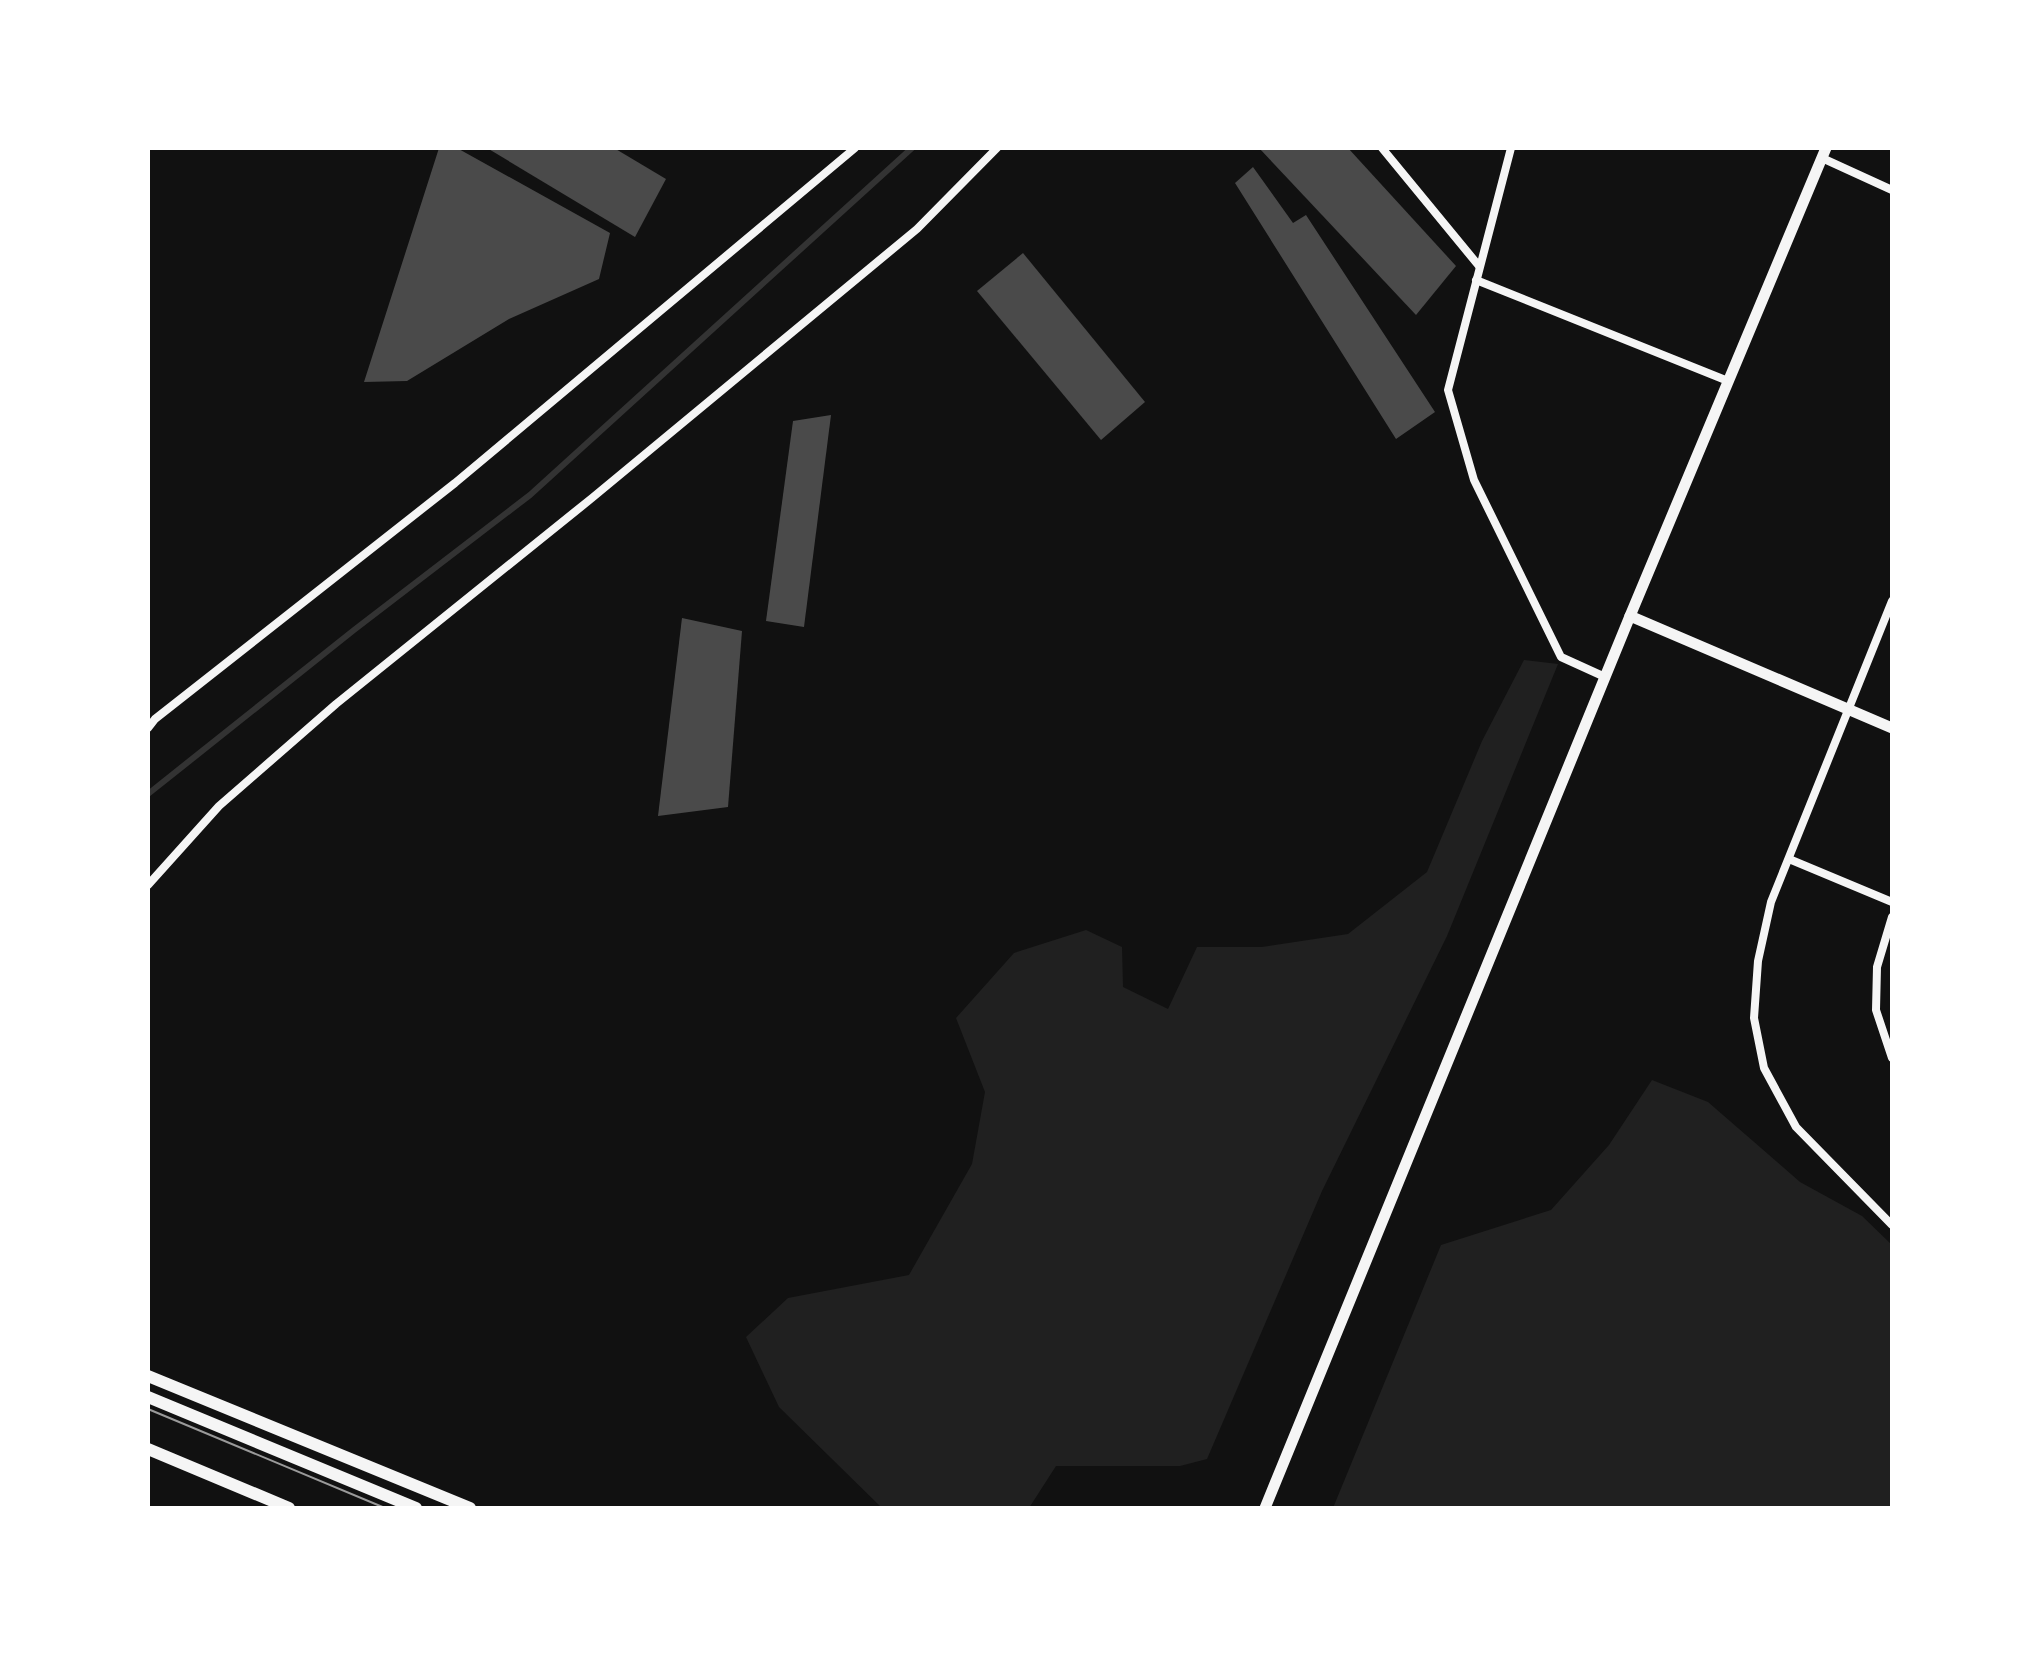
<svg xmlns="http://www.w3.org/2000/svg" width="2040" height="1656" viewBox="0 0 2040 1656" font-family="'Space Grotesk',sans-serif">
<rect width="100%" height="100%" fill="#111"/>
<g fill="#202020">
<path d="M1524,660l34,4 -111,272 -125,255 -115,268 -27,7h-124l-27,42h-147l-103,-101 -33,-70 42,-39 121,-23 63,-111 13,-72 -29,-74 58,-65 72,-23 36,17 1,40 45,22 29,-62h65l86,-13 79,-62 55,-131z"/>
<path d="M1652,1080l56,22 92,80 62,34 30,29v263h-559l108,-263 110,-35 58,-65z"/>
</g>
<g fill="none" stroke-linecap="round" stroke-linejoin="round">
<path stroke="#333" stroke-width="6" d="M148,794l206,-164 176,-135 382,-347"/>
</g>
<g fill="#4a4a4a">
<path d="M439,148h18l153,85 -11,46 -90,40 -102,62 -43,1z"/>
<path d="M487,148h127l52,31 -31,58z"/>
<path d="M1259,148h89l108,118 -40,49z"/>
<path d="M1253,167l40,56 13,-8 129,197 -39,27 -161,-256z"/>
<path d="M1023,253l122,149 -44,38 -124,-149z"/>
<path d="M831,415l-27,212 -38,-6 27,-200z"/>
<path d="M682,618l60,13 -14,176 -70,9z"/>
</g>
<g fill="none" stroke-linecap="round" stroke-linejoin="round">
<g stroke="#f5f5f5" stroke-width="8">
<path d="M1382,148l97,118"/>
<path d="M1511,148l-63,242 26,90 87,177 44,20"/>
<path d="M1822,158l70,32"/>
<path d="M1476,280l252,101"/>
<path d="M1892,601l-121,301 -13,59 -4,57 10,50 32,59 96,98"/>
<path d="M148,728l7,-9 300,-236 400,-335"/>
<path d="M1789,859l103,43"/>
<path d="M148,885l71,-79 117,-102 256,-206 325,-269 80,-81"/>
<path d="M1892,917l-15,50 -1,43 16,48"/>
</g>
<g stroke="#f5f5f5" stroke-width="11">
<path d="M1630,616l262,112"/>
<path d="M1265,1508l365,-892 196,-468"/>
</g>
<g stroke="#f5f5f5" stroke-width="12">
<path d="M148,1376l322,132"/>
<path d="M148,1397l268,111"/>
<path d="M148,1449l141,59"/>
</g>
<path stroke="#9a9a9a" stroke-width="2" d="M148,1409l237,99"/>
</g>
<rect width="2040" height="1656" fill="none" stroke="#ffffff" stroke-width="300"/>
</svg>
